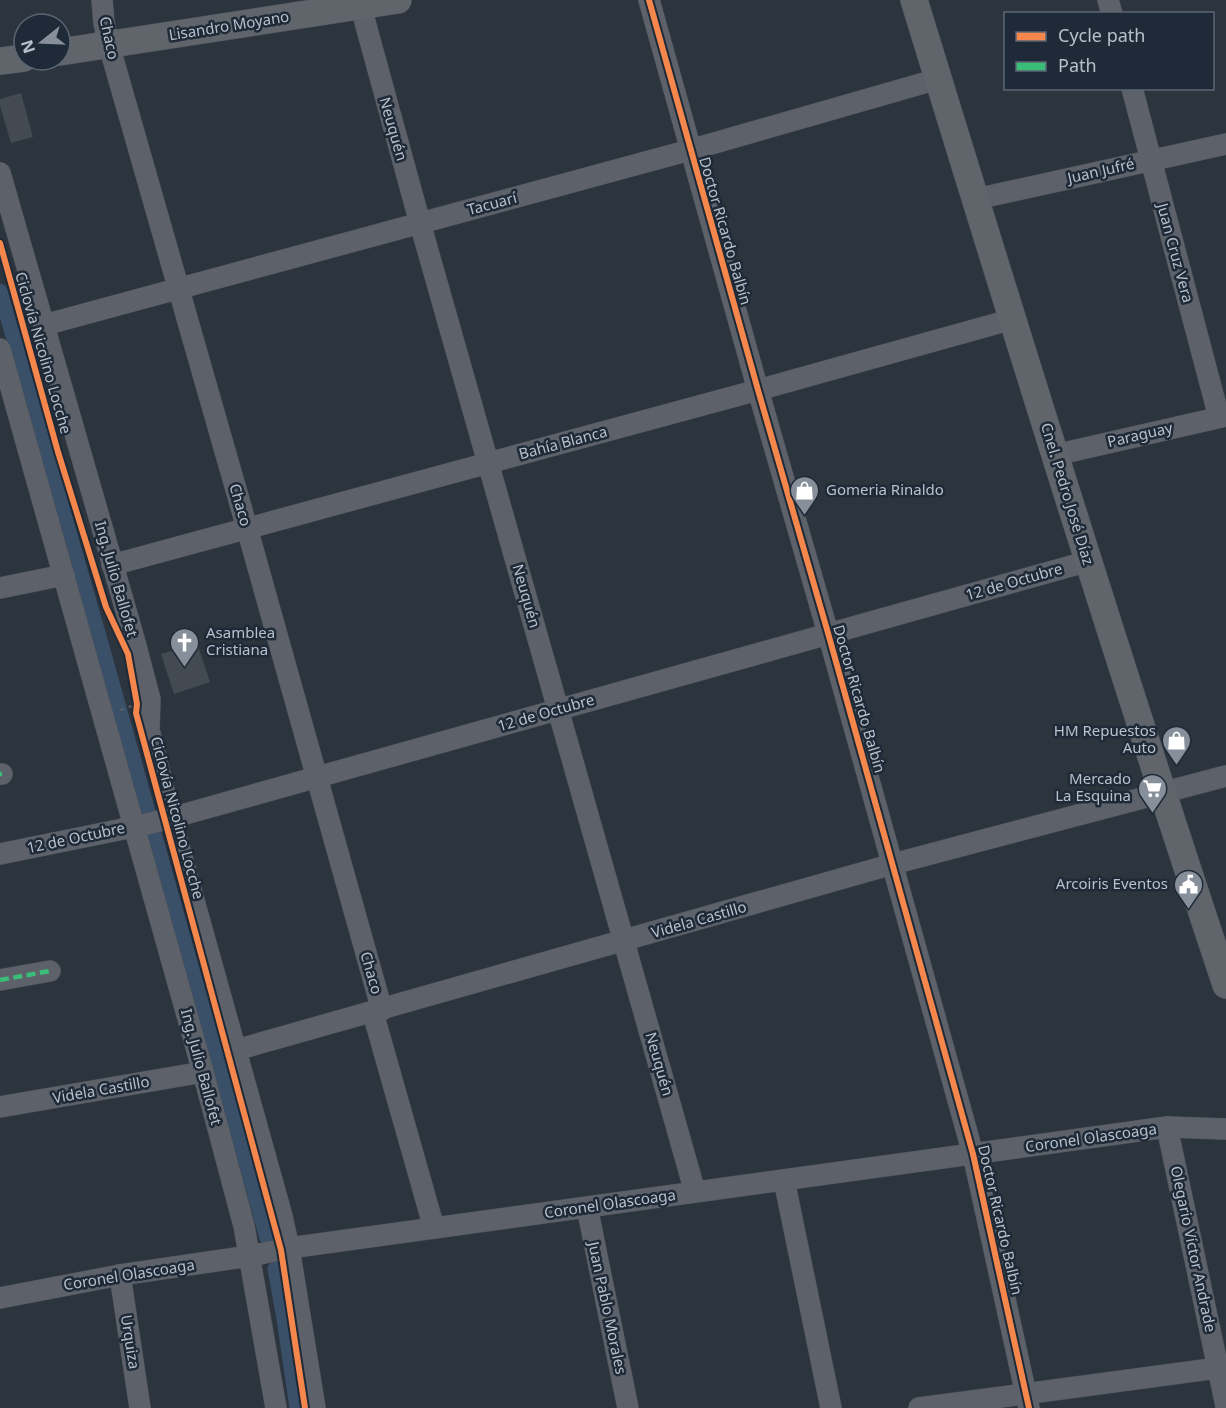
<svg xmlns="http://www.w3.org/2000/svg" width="1226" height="1408" viewBox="0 0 1226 1408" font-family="'Noto Sans',sans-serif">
<rect width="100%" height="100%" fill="#2c343d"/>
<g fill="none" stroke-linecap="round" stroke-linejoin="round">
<g stroke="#3a4f68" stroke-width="15">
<path d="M0,291l99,345 168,602"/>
<path d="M275,1269l9,50 13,89"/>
</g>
</g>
<g fill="#434a51">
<path d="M21,93l12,44 -22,6 -11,-37v-7z"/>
<path d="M197,643l13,39 -36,12 -13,-40z"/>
</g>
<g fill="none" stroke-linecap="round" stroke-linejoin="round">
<defs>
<g id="minor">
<path d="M102,0l2,23 5,22 138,483 135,482"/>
<path d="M359,0l61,223 275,969"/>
<path d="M649,0l109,390 70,243 145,521 56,254"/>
<path d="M1108,0l4,14"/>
<path d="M1132,88l87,329"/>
<path d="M0,173l133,462 17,64 -1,31 22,88 111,398 7,32 26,160"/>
<path d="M976,199l250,-55"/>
<path d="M44,325l646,-175 248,-71"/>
<path d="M0,349l203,723 41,154 32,182"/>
<path d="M1055,455l171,-39"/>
<path d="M112,565l646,-175 255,-71"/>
<path d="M0,588l64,-13"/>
<path d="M0,774h2"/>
<path d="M0,854l143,-29 28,-7 918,-257"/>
<path d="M0,980l50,-9"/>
<path d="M373,1013l61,215"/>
<path d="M236,1050l657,-186 333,-88"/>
<path d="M0,1107l203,-35"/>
<path d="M1167,1127l59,279"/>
<path d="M784,1180l47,228"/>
<path d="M587,1207l41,201"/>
<path d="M120,1275l20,133"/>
<path d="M0,1298l120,-23 130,-19 39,-8 878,-121 59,2"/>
<path d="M919,1408l307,-41"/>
</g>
<g id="major">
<path d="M914,0c101,329 203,658 312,985"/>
<path d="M60,52l338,-52"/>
<path d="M0,61l24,-3"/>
</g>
</defs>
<use href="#minor" stroke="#4b5057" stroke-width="22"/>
<use href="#major" stroke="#4a5059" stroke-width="28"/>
<path stroke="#5a6166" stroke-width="2" stroke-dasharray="4.5 4.5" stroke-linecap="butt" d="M120,710l12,-4"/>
<use href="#minor" stroke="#5d626a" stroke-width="21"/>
<use href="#major" stroke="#5f656b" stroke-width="27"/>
<g stroke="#3abd76" stroke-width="4.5" stroke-dasharray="9 4.5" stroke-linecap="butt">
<path d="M0,774h2"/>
<path d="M0,980l50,-9"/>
</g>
<defs>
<g id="cycleway">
<path d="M649,0l109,390 70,243 145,521 56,254"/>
<path d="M0,243l58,209 48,155 22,47 9,50 -1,9 145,537 24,158"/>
</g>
</defs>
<use href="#cycleway" stroke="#1f2a38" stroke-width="10"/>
<use href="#cycleway" stroke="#f5874c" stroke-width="6"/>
</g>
<defs>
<symbol id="shop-pin" viewBox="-11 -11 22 30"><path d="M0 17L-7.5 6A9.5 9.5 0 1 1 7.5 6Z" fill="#868f9a" stroke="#1f2a38"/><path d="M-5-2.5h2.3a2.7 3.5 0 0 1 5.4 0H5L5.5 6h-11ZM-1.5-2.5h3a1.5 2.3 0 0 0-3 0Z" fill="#fff"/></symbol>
<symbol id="church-pin" viewBox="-11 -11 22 30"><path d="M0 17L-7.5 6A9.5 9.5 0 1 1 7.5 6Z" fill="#868f9a" stroke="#1f2a38"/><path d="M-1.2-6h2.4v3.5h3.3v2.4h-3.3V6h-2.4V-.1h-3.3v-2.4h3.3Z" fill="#fff"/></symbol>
<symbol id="supermarket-pin" viewBox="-11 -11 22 30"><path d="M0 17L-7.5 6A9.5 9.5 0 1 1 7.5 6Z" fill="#868f9a" stroke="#1f2a38"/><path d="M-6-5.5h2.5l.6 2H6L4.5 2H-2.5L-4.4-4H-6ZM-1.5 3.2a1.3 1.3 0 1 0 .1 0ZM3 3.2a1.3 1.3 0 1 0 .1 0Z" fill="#fff"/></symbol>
<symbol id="civic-pin" viewBox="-11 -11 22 30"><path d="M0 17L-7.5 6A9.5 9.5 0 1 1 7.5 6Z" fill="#868f9a" stroke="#1f2a38"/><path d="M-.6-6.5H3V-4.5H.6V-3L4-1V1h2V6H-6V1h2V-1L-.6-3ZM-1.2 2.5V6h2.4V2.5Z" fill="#fff"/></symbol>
</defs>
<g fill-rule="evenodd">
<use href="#shop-pin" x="788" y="474" width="33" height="45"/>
<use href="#church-pin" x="168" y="626" width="33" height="45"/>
<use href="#shop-pin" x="1160" y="724" width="33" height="45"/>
<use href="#supermarket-pin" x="1136" y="772" width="33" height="45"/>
<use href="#civic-pin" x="1172" y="868" width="33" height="45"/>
</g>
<g text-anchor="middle" stroke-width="5" stroke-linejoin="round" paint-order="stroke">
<g font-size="15" fill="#b7c0cc" stroke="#1f2a38">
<text transform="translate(229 26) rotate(-9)" y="5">Lisandro Moyano</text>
<text transform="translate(109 38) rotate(78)" y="5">Chaco</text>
<text transform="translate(393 129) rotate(74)" y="5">Neuquén</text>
<text transform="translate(1101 171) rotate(-13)" y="5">Juan Jufré</text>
<text transform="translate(492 204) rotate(-15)" y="5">Tacuarí</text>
<text transform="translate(725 231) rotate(74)" y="5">Doctor Ricardo Balbín</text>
<text transform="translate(1175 253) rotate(75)" y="5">Juan Cruz Vera</text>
<text transform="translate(43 353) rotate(74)" y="5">Ciclovía Nicolino Locche</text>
<text transform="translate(1140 435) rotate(-13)" y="5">Paraguay</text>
<text transform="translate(563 443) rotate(-15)" y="5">Bahía Blanca</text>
<text transform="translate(1067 494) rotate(73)" y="5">Cnel. Pedro José Díaz</text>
<text transform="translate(240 505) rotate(74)" y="5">Chaco</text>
<text transform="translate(116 579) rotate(74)" y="5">Ing. Julio Ballofet</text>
<text transform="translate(1014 582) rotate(-16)" y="5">12 de Octubre</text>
<text transform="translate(526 596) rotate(74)" y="5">Neuquén</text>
<text transform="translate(859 699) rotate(74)" y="5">Doctor Ricardo Balbín</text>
<text transform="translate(546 713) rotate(-16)" y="5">12 de Octubre</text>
<text transform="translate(177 818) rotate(75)" y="5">Ciclovía Nicolino Locche</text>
<text transform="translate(76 838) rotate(-12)" y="5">12 de Octubre</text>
<text transform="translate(699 920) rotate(-16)" y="5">Videla Castillo</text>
<text transform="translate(371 973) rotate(74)" y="5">Chaco</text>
<text transform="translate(659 1064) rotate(74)" y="5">Neuquén</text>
<text transform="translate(201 1067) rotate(75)" y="5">Ing. Julio Ballofet</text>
<text transform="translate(101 1090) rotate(-10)" y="5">Videla Castillo</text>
<text transform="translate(1091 1138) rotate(-8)" y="5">Coronel Olascoaga</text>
<text transform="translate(610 1204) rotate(-8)" y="5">Coronel Olascoaga</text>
<text transform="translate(1000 1220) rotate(77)" y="5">Doctor Ricardo Balbín</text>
<text transform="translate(1193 1249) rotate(78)" y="5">Olegario Víctor Andrade</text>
<text transform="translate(129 1275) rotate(-9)" y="5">Coronel Olascoaga</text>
<text transform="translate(607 1308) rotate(78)" y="5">Juan Pablo Morales</text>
<text transform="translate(130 1342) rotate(81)" y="5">Urquiza</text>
</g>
<g font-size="15" fill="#b7c0cc" stroke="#1f2a38" text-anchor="end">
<text x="826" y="495" text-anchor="start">Gomeria Rinaldo</text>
<text x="206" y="638" text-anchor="start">Asamblea<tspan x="206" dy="17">Cristiana</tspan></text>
<text x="1156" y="736">HM Repuestos<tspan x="1156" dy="17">Auto</tspan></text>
<text x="1131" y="784">Mercado<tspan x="1131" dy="17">La Esquina</tspan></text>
<text x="1168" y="889">Arcoiris Eventos</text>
</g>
</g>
<rect x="1004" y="12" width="210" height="78" fill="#1f2a38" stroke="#5c6673" stroke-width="1.5"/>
<rect x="1016" y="32" width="30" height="9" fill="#f5874c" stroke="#5c6673" stroke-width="1.5"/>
<text x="1058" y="42" font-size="18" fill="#b7c0cc">Cycle path</text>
<rect x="1016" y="62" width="30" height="9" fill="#3abd76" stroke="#5c6673" stroke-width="1.5"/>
<text x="1058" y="72" font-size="18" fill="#b7c0cc">Path</text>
<g transform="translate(42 42) rotate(252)"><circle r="28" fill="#1f2a38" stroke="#5c6673" stroke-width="1.5"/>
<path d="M0-4.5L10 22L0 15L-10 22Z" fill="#868f9a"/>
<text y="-9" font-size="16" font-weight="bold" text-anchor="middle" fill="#b7c0cc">N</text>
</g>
</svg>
